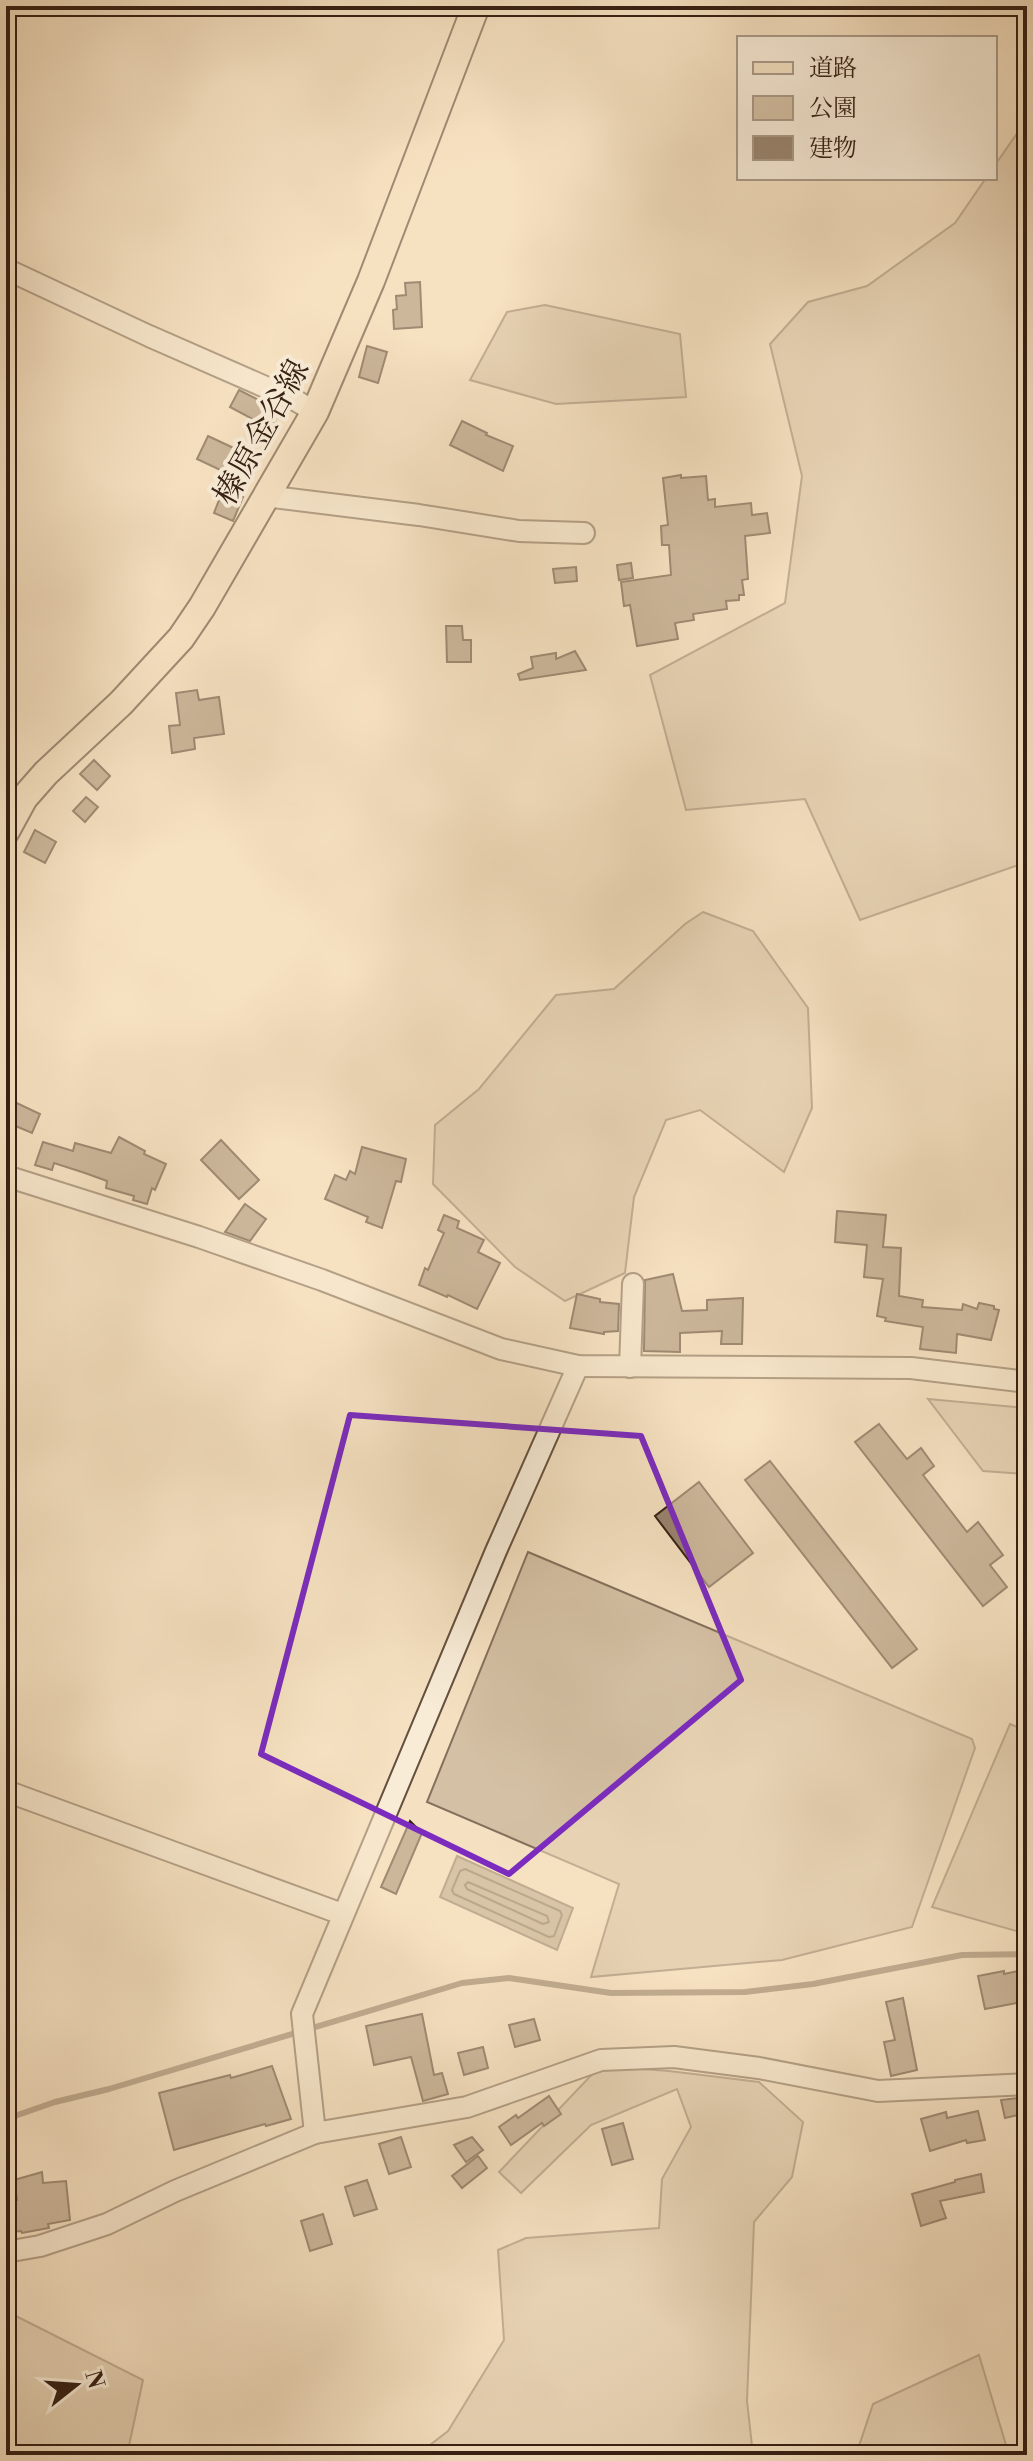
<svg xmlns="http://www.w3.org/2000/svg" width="1033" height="2461" viewBox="0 0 1033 2461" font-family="'Libre Bodoni','Noto Serif JP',serif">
<rect width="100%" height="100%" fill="#f5e1c1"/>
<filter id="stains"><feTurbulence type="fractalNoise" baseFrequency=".0025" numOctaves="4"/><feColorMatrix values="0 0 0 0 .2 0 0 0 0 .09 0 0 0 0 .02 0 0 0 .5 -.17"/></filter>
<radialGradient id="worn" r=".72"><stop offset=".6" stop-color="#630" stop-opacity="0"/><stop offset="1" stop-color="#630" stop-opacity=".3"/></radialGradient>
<g fill="#d4c0a4" stroke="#84705c" stroke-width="2">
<path d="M1027,119v743l-167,58 -55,-121 -119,11 -36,-135 135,-72 17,-127 -32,-132 38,-42 59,-16 88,-63 31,-45h9v-13z"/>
<path d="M545,305l135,29 6,63 -130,7 -86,-24 37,-68z"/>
<path d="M703,912l50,19 55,77 4,100 -28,64 -84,-62 -34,10 -32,77 -9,76 -60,28 -50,-34 -82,-83 2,-59 44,-36 77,-94 58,-6 71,-65z"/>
<path d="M928,1399l99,9v66l-44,-3z"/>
<path d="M528,1552l444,187 3,9 -63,179 -130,33 -191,17 28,-93 -192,-82z"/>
<path d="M1010,1724l17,7v203l-95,-27z"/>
<path d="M600,2066l69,5 90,11 44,40 -11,55 -38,45 -7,179 6,54h-336l31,-24 56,-91 -6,-90 28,-12 133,-10 3,-49 29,-52 -14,-38 -86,36 -70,68 -22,-21z"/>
<path d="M6,2311l137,69 -16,75h-121z"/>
<path d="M979,2355l30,100h-153l17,-51z"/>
</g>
<path fill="#b49f86" stroke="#816c58" stroke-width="2" d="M457,1856l116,52 -16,42 -117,-53z"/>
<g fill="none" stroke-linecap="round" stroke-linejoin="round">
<g stroke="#74604d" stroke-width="2">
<path d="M465,1869l95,42 2,4 -8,21 -5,1 -95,-43 -2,-4 8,-19z"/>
<path d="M468,1882l79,34 2,6 -6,2 -76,-35 -2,-4z"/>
</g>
<path stroke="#816c58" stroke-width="6" d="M6,2119l49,-17 54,-13 353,-106 47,-5 102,15 134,-1 68,-8 149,-29 65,-1"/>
</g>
<g fill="#99846e" stroke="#352014" stroke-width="2">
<path d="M420,282l2,45 -28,2 -1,-19 4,-1 -1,-13 10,-1 -1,-12z"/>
<path d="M367,346l20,6 -9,31 -19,-6z"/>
<path d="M239,390l41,21 -9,18 -41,-22z"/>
<path d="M462,421l25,12 -1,2 27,11 -10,25 -53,-26z"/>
<path d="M208,436l47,22 -17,37 5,2 -10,24 -19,-8 15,-39 -32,-15z"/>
<path d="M681,475v3l25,-2 2,24 7,-1v8l36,-4 1,12 15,-2 3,20 -25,3 3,43 -6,1 2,15h-5v5l-13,1 1,8 -34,5 1,6 -19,3 3,16 -41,7 -7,-41 -6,1 -3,-24 50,-7 -2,-30h-7l-1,-19 7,-1 -5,-47z"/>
<path d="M631,563l2,15 -14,2 -2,-15z"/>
<path d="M576,567l1,14 -22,2 -2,-14z"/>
<path d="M446,626h16l1,14h8v22h-24z"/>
<path d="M575,651l11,19 -66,10 -2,-6 15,-6 -2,-11 25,-4v6z"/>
<path d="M197,690l2,10 20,-3 5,37 -30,4 1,11 -23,4 -3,-27 11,-1 -4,-32z"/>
<path d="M94,760l16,16 -13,14 -17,-16z"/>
<path d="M86,797l12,10 -13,15 -12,-11z"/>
<path d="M35,830l21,12 -11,21 -21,-11z"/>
<path d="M6,1098l34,16 -8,19 -26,-11z"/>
<path d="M119,1137l26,14 -1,3 22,10 -11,26 -3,-2 -5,16 -14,-4 1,-4 -28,-8 1,-7 -22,-8 -31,-10 -2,7 -17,-5 8,-23 30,9 2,-8 36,10z"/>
<path d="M221,1140l38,40 -20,19 -38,-39z"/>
<path d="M362,1147l44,12 -5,23 -5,-1 -14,47 -16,-6 2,-5 -43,-18 10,-24 11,5 4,-9 5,3z"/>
<path d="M245,1204l21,15 -16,22 -25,-9z"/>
<path d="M837,1211l49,4 -3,32 18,1 -2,48 24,4 -1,7 40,3 1,-6 14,5 2,-6 15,3v3l5,1 -8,30 -34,-6 -1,19 -36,-4 3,-22 -38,-6 1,-3 -9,-2 6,-37 -19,-2 3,-32 -32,-3z"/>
<path d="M444,1215l15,6 -2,7 27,12 -6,12 22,11 -23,46 -29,-14 -1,2 -28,-12 6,-17 3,2 16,-37 -6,-3z"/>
<path d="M673,1274l9,37 25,-1v-10l36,-2 -1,46h-21l1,-13 -42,2v19l-36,-1 1,-71z"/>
<path d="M577,1294l23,5v3l19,2 -1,27 -14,1v2l-34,-6z"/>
<path d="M879,1424l28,35 14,-11 13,18 -11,9 44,57 11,-10 25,33 -13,10 17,22 -24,19 -128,-164z"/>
<path d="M770,1461l147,188 -25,19 -147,-188z"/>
<path d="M699,1482l54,71 -44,34 -54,-71z"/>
<path d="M410,1821l12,12 -26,61 -15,-7z"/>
<path d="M1027,1969v32l-42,8 -7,-33 26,-5v3z"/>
<path d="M903,1998l14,72 -26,6 -7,-34 11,-2 -9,-38z"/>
<path d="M422,2014l12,61 8,-2 6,21 -25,7 -12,-44 -37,8 -8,-39z"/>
<path d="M534,2019l6,21 -25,7 -6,-22z"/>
<path d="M483,2047l5,21 -24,7 -6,-22z"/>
<path d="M272,2066l19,53 -25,7 -1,-2 -91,26 -15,-57 71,-18 1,3z"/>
<path d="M549,2096l12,18 -17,12 -2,-3 -31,22 -12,-18 17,-12 2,3z"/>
<path d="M1027,2097v16l-22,5 -4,-18z"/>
<path d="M978,2111l7,29 -18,3 -1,-3 -36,11 -9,-32 25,-7 1,6z"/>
<path d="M623,2123l10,36 -21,6 -10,-36z"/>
<path d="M401,2137l10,30 -22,7 -10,-30z"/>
<path d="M472,2137l11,13 -17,12 -12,-17z"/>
<path d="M478,2156l9,12 -25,20 -10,-12z"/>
<path d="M42,2172l1,11 23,-2 4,39 -22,4 1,4 -27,5 -1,-2 -8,1 -5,-30 9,-2 -3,-20z"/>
<path d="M981,2174l3,18 -44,9 6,17 -25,8 -9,-32 43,-12v-2z"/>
<path d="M367,2180l10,29 -23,7 -9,-29z"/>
<path d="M323,2214l9,30 -22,7 -9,-30z"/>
</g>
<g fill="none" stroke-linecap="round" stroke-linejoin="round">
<defs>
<g id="minor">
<path d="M6,269l143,67 146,64 20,12"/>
<path d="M265,496l154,19 100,16 65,2"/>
<path d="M6,1176l193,61 123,43 179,69 77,17 333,2 116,14"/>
<path d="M630,1367l3,-83"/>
<path d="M6,1791l336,123"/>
<path d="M315,2133l-13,-119 194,-463 82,-185"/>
<path d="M6,2252l34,-6 67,-22 68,-33 140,-58 152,-26 134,-47 73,-3 85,11 119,23 149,-7"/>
</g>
<path id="major" d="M6,831l18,-33 22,-25 75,-70 60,-65 21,-31 113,-195 56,-131 105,-275"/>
</defs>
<use href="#minor" stroke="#65503f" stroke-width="24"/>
<use href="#major" stroke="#352014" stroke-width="30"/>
<use href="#minor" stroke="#f8ecd7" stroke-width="20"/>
<use href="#major" stroke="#f5e1c1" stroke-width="26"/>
</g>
<path d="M0 0H1033V2461H0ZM350,1415l291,21 100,244 -232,194 -248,-120z" fill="#f5e1c1" fill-opacity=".55" fill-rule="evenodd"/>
<path fill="none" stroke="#7b2cbf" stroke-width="6" stroke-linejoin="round" d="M350,1415l291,21 100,244 -232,194 -248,-120z"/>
<g text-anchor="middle" stroke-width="8" stroke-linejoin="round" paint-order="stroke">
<g font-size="32" fill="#352014" stroke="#f8ecd7">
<text transform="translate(261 432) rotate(-61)" y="11">榛原金谷線</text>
</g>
</g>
<rect width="1033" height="2461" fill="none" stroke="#f5e1c1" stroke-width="32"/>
<rect x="8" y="8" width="1017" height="2445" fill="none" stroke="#352014" stroke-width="4"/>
<rect x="16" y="16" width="1001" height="2429" fill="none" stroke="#352014" stroke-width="2"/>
<rect x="737" y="36" width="260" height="144" fill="#f8ecd7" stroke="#aa9a89" stroke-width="2"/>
<rect x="753" y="62" width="40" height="12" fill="#f5e1c1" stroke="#aa9a89" stroke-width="2"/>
<text x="809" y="76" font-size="24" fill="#352014">道路</text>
<rect x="753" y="96" width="40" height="24" fill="#d4c0a4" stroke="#aa9a89" stroke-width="2"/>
<text x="809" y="116" font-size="24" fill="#352014">公園</text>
<rect x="753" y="136" width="40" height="24" fill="#99846e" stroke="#aa9a89" stroke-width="2"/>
<text x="809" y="156" font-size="24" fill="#352014">建物</text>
<g transform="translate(76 2385) rotate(73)" stroke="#f8ecd7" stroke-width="6" paint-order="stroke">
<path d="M0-6L14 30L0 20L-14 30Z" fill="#352014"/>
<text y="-12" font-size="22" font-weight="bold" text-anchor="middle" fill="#352014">N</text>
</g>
<rect width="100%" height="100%" filter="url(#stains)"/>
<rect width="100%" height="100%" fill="url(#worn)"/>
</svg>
